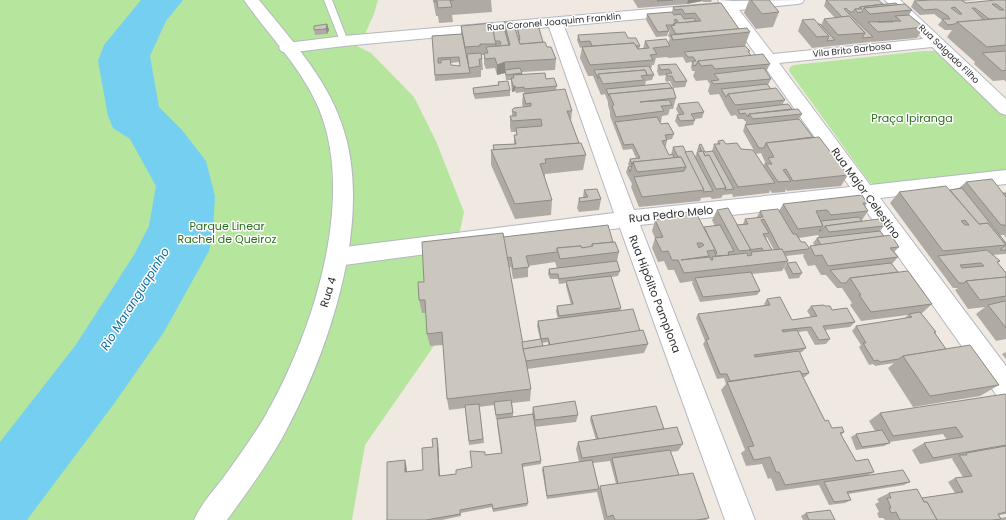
<svg xmlns="http://www.w3.org/2000/svg" width="1006" height="520" viewBox="0 0 1006 520" font-family="Poppins,sans-serif">
<rect width="100%" height="100%" fill="#efe9e1"/>
<g fill="#b6e59e">
<path d="M0,0h378l-4,14 -13,29 -4,3 14,7 43,44 22,44 28,71 -28,131 -71,102 -13,75h-352z"/>
<path d="M923,51h11l9,3 63,62v57l-129,12 -7,-2 -81,-112 1,-4 4,-2z"/>
</g>
<path fill="#75cff0" d="M141,0h42l-17,21 -16,35 9,51 23,23 24,31 9,35 -2,36 -4,19 -45,81 -48,69 -89,119h-27v-78l75,-96 59,-91 15,-29 7,-40 -26,-47 -17,-11 -5,-12 -10,-55 6,-16z"/>
<g fill="none" stroke-linecap="round" stroke-linejoin="round">
<defs>
<path id="lane" d="M324,0h8l16,41 -1,2h-6l-1,-2z"/>
<path id="street" d="M718,0l15,1 71,-1 -2,3 -5,1 -58,6 34,44 150,-15 -38,-39h15l106,99v16l-6,-2 -68,-66 -153,16 91,122 136,-15v14l-126,14 126,168v33l-9,-3 -138,-195 -219,24 115,295h-30l-105,-292 -283,38 -8,-3 -3,-6 3,-6 8,-3 277,-35 -65,-186 -205,19 -57,7 -6,-2 -2,-3 2,-3 6,-2 57,-7 376,-33zM725,11l125,176 -216,23 -70,-184z"/>
<path id="secondary" d="M244,0h15c30,37 66,76 82,122 35,95 -13,233 -60,318 -16,28 -35,54 -54,80h-33c7,-16 19,-29 29,-42 14,-19 28,-39 41,-60 47,-81 93,-217 55,-309 -17,-41 -50,-73 -75,-109z"/>
</defs>
<use href="#lane" stroke="#b4b7c1" stroke-width="2"/>
<use href="#street" stroke="#b4b7c1" stroke-width="2"/>
<use href="#secondary" stroke="#b4b7c1" stroke-width="2"/>
<use href="#lane" fill="#fff" fill-rule="evenodd"/>
<use href="#street" fill="#fff" fill-rule="evenodd"/>
<use href="#secondary" fill="#fff" fill-rule="evenodd"/>
</g>
<g fill="#afaba4" fill-rule="evenodd">
<path d="M433,0h58l1,12 -40,3 1,7 -14,1 -1,-7h-2z"/>
<path d="M633,0h79l-1,2h-8l-1,-1 -15,3 -49,4z"/>
<path d="M749,0h20l10,12 -6,15 -17,2 -12,-16z"/>
<path d="M826,0l72,5 14,5 -3,5 15,12 -7,11 -46,4 -1,-1v1l-58,6 -14,-17 4,-11 19,5 3,-6 11,-1 -11,-12z"/>
<path d="M931,0h46l-14,1 3,2 40,-3v82l-2,-2 -11,1 -19,-17 1,-2 -28,-25 5,-7h-7l-7,-5 4,-5 -8,-6 -14,1 -9,-8 3,-6z"/>
<path d="M721,3l18,26 11,3 -5,14 4,7 2,3 19,8 -4,8 5,7 -3,6 3,4 14,11 -3,5 20,9 -3,5 14,18 35,38 -7,11 -54,5 -1,-2 -1,3 -13,1 -2,-3 -1,3 -36,4 -1,-3 -9,1 -2,3 -9,1 -2,-2 -9,1 -1,3 -61,6 -8,-20 1,-3 -6,-12 2,-5 1,-1 -1,-2 2,-5 6,-1 -4,-9 -9,1 -13,-34v-4l-2,-7v-3l-3,-8 -4,1 -8,-19h-5l-8,-18 2,-11 -2,1 -3,-8 1,-5 50,3 12,8 -1,3h4l2,-8 23,2 2,-5 -2,-2 2,-6h-1l-2,6 -11,1 -10,-17 1,-6 25,-2 1,-5zM667,57l1,1 15,-1 3,6 5,-1 1,1 -1,4 1,4h3l-2,5 3,5 11,-1 3,4 -2,7 2,4 9,-1 5,9v1l7,12 5,-1 2,4h5l3,3 -3,9 13,23 5,-1 4,9 -1,3 -23,-16 -15,-5 -8,-3 -1,3h-3l-2,7 -7,1 -6,-7 -2,5 1,2h-1l-2,5 -10,-5 -12,-5 -2,8h-2l-4,-9h1l1,-6 5,-1 2,-5 -13,-10 -1,-2h1l1,-6 6,-1 2,-6h3l3,-11 -31,-13 1,-4 6,-1 2,-5 -3,-5 1,-5h2l2,-7z"/>
<path d="M504,22l15,18 -2,-8v-5l26,15 13,17 -1,11 -33,2v3l24,4 11,7 -1,4 16,21 -1,10 8,22 7,12 -3,15 -38,4v4l7,22 -1,15 -36,4 -24,-54v-15h2v-5l21,-1v-9h2v-3h-5l-1,-5v-11h2v-6l11,-3 -1,-3 1,-10 1,-1v-1l-8,1 -1,-2 -3,1 -1,-9v-3h-5l-1,-7 -8,2 -2,-7 -9,1 -2,-5v-9h-3l1,4 1,11h-2v7l-46,4 -3,-45 29,-2v-8l32,2h11zM459,62l1,4 -9,-1v-2z"/>
<path d="M327,24l2,6 -2,4 -12,1 -1,-5z"/>
<path d="M676,64l11,17 -2,6 -12,1 -3,-7 -4,1 -1,-3 1,-4 -7,1 -2,-5 1,-6z"/>
<path d="M498,82l12,8v6l-35,3 -2,-6v-5l25,-3z"/>
<path d="M678,104l26,8 -2,6 -7,1v1l-2,5 -14,2 -4,-6 2,-6h2l-3,-6z"/>
<path d="M966,182l37,11h3v45l-2,-2 2,-1h-6l6,8v11h-1l-12,1 7,6 -2,2 8,10v66l-10,2 -20,-27 9,-7 -17,2 -13,-19 3,-2h-5l-63,-85 9,-11 51,-2 9,-2z"/>
<path d="M584,190l17,9 -2,11 -20,2 -2,-4 2,-10 4,-1z"/>
<path d="M867,203l-2,3 3,5 -6,9v1l22,5 -4,5 4,5 15,11 -5,5 4,5 -6,7 6,8 34,32 -11,10 15,18 -1,1 11,16 53,36 -19,11 -67,11 -25,-39 6,-5 -19,3 -2,-2 -4,1 -10,-18 2,-2 -9,-14 4,-5 48,-7 4,-4 -47,6 -11,-16 2,-2 -10,-15h-5l-11,-13h-5l-6,-10 -7,1 -5,-10 1,-2 -18,2 2,5 -6,10 -30,3 8,17 -3,4 -57,7 -8,-19 1,-2 -13,2 -6,-13h-6l-4,-9 -6,1 -6,-14 3,-10 -3,-7 3,-11 21,-4 1,-2 27,13 11,-1 -3,-6 5,-10 20,15 6,-1 2,-5 12,-1v-1l3,-6h19l4,-7zM818,235l1,2 -2,1 -4,5 2,3h-5l-1,2 -8,-6 -2,-4zM767,237l7,13h-2l-6,-12z"/>
<path d="M503,237l110,5 6,10 -2,9 3,10 -2,5 -7,1 10,31 -1,3 20,20 8,13 -4,9 -117,16 4,20 -1,12 -18,2 1,10v4l19,-3 1,-7 45,8 -2,7 -41,5 6,34v3l-19,3 6,36 -1,3 -34,6 -1,-5 -31,6v3l-19,4h-55l19,-56 1,8 16,-2 14,-32 1,4 2,34 16,-2 16,-7 13,-12 16,-2 -4,-30v-4h2h-3l-2,-14 -15,2 5,36 -15,2 -4,-37 -16,2 -2,-11 -4,-54 -13,1 -3,-12 -1,-21h-4l-3,-13 5,-18zM555,262l2,6 -8,1 -1,5 2,5h8l1,5 7,-1v3l5,19 -14,1 -1,5 2,8 -20,2 -1,5 3,13 -18,3 -13,-74 2,-1 2,12 15,-2v-11zM548,342v3l-5,1 -1,-3z"/>
<path d="M787,263l15,10 -3,5 -10,1 -5,-11z"/>
<path d="M767,299l25,21 19,-3 -4,-6 4,-5h14l30,16 -5,5 -25,3 5,9 -4,5 -11,1 -8,-14 -9,1 8,16 -4,4 -3,1 10,20 -4,4h-2l22,44 7,7 12,4 -3,3 15,26 18,11 -6,3 42,7 -6,3 -56,9 3,6 -6,3 -16,2 -10,-20 -43,6 -5,-13 -3,1 -6,-15 -16,2 -5,-13 4,-3 -24,-60 5,-6 -2,-6 -7,1 -14,-35 2,-3 -9,-23 2,-4 67,-9 -1,-1z"/>
<path d="M1006,352v7l-4,-5z"/>
<path d="M1006,395v119l-7,1 2,3 5,-1v3h-121l-2,-2h-4l-2,-5 2,-1 -4,-8 4,-2 -2,-3 12,-6 33,5 33,-5 -7,-11 7,-4 8,-1 -11,-18 1,-1 -33,6 -8,-14 12,-7 23,-3 -4,-6 -54,8 1,1 -6,3 -28,4 -5,-13 5,-3 19,-3 -6,-10 11,-8z"/>
<path d="M591,416l73,13 19,15 -5,7 -8,1 9,23 30,43 -3,2h-102l-7,-28 -50,7 -5,-29 1,-3 36,-5 -3,-13 2,-7 18,-2 -6,-20zM610,461l6,23 -16,2 -1,3 -6,-26z"/>
<path d="M806,513l29,7h-32l-2,-4z"/>
</g>
<g fill="#8e8b86">
<path d="M688,0h14v1l-15,3z"/>
<path d="M327,24l2,6 -2,4 -1,-5z"/>
<path d="M505,62v11l-8,2v-10z"/>
<path d="M513,86h2v5l-3,1z"/>
<path d="M437,438l1,4 2,38 -1,-4z"/>
<path d="M405,460l1,4 1,11 -2,-3z"/>
</g>
<g fill="#cbc7bf" stroke="#8e8b86" fill-rule="evenodd">
<path d="M434,0h20h-4l2,7 -14,1 -1,-7 -3,1z"/>
<path d="M658,0h15l-16,1z"/>
<path d="M751,0h18l10,12 -17,2z"/>
<path d="M826,0h52l5,4 -23,3 -2,2h-3l-2,3h-3l-4,-4 -2,1 29,28 -11,1 3,-5 -16,-17 -7,1z"/>
<path d="M931,0h30l5,3 30,-3h10v18l-17,1 -14,-11h-3l12,12 -27,2 -2,2 -7,1 -6,-6h8l-2,-3 -11,-7 -13,1 -10,-9zM992,4h4l8,6h-4zM955,7l7,7h-3l-8,-6z"/>
<path d="M721,3l18,26 -63,5 -5,-8 4,-1 -1,-2 27,-2 -6,-8 -10,1 -3,-5 -7,1 -2,-3z"/>
<path d="M896,3l2,2 -34,3 -2,4 -4,1 -3,-4h7l-2,-2z"/>
<path d="M905,4l7,6 -42,4 -6,-6z"/>
<path d="M672,12l2,3 7,-1 3,5 10,-1 2,3 -17,2 -3,-4 -2,1 2,3h-2l-1,2h-7l3,6 -11,1 -11,-18z"/>
<path d="M909,15l15,12 -46,5 -10,-10 33,-1 -6,-5z"/>
<path d="M849,16l16,17 -27,2 -14,-16z"/>
<path d="M1006,18v27l-19,2 -30,-25z"/>
<path d="M814,19l15,17 -12,1 -15,-17z"/>
<path d="M892,21l1,1h-15z"/>
<path d="M504,22h9l7,22 25,-2 2,5h4l5,12 -51,3 -8,3 -2,-7 -10,1 -1,-6h4l-2,-6 24,-2z"/>
<path d="M492,23l4,21h-16v2l-15,1 -4,-21z"/>
<path d="M327,24l-1,5 -12,1v-4z"/>
<path d="M818,24h2l15,16 -8,1 2,-5z"/>
<path d="M538,25l5,17 -23,2 -1,-4 1,-1 -3,-12z"/>
<path d="M493,28h11l5,17 -13,1v-2h5l-1,-3h-5z"/>
<path d="M747,28l3,4 -77,8 -2,-5z"/>
<path d="M625,32l3,6h8l4,8h-4l-2,-3 -42,3 -2,-5 -10,1 -2,-7z"/>
<path d="M462,34l8,39 -35,2 -3,-39zM459,57l1,9 -9,-1 -1,-6 -9,1v3h-3v-5z"/>
<path d="M666,39l4,7 -17,2 4,6 -7,1 3,5 -63,5 -8,-18 52,-4 4,6 11,-1 -4,-7z"/>
<path d="M745,46l5,5h-2l3,5 -53,5 -2,4 -3,1v-5h3l-3,-4h-5l-4,-5z"/>
<path d="M1006,51v19l-4,1 -20,-18z"/>
<path d="M481,53l1,6h-3l1,7 -11,2 -2,-14z"/>
<path d="M763,54l7,10 -55,5 -3,-4 -11,1 -3,-5z"/>
<path d="M676,64l11,17 -12,1 -3,-6h-5l-1,-2 6,-1 -3,-4 -8,1 -3,-5z"/>
<path d="M649,66l5,9h-8h1l-2,-5 -47,4v5l-4,-9z"/>
<path d="M520,68l2,5 -16,2 -1,-5z"/>
<path d="M764,68l7,11 -57,5 -3,-3 8,-1 -5,-6z"/>
<path d="M645,70l2,5 -6,1 3,4 -41,4 -5,-10z"/>
<path d="M545,73l1,6 8,-1 3,8 -33,3v-2l-8,1 -1,-2h-2l-2,-8h3l-1,-3z"/>
<path d="M508,81l2,9 -36,4 -1,-6 26,-3 -1,-3z"/>
<path d="M669,83l3,5 -63,6v2l-3,-7z"/>
<path d="M767,84l4,5 -43,5 -2,3 -5,-8z"/>
<path d="M673,88l3,10 -36,4 29,-2 3,5 -11,1 3,5 -48,6 -4,-11 2,-1 -5,-11z"/>
<path d="M776,88l9,12 -50,5 -7,-11z"/>
<path d="M565,89l7,22h-5l12,32 -85,7 -1,-5 23,-1 -2,-9h3l-1,-7 26,-2 -1,-7 -29,2 -2,-5h6v-4h-3l-1,-2 2,-2 17,-2v-3l-5,1 -3,-10z"/>
<path d="M698,102l6,10 -13,2 4,6 -15,1 -3,-6 7,-1 -6,-10z"/>
<path d="M788,104l4,5 -43,5 -1,3 -3,-4 -5,1 -2,-4z"/>
<path d="M798,109l4,5 -49,5 -4,-5z"/>
<path d="M657,117l4,7 7,-1 6,11 -9,1 2,5 -5,1 7,14 4,-1 1,4 -41,4 -1,3 -2,-6 10,-1 -7,-14 -9,1 -9,-23z"/>
<path d="M799,119l14,18 -47,6 -2,5h-5l-14,-23z"/>
<path d="M819,137l29,38 -55,6 -7,-12 -3,1 8,11 -13,1 -12,-18h6l-4,-6 6,-1 -8,-14z"/>
<path d="M723,140l3,4 11,-1 4,6 12,1 22,33 -37,4 -24,-43h6l-2,-3z"/>
<path d="M581,143l5,12 -41,4 1,4 -6,1 12,36 -37,4 -24,-54z"/>
<path d="M701,144l4,8 8,-1 21,38 -9,1 1,-2 -17,-33 -4,1 -2,-5 -1,1 -3,-7z"/>
<path d="M683,146l21,44 -62,7 -8,-20 50,-6 2,-4 -5,-10h-3l-5,-10z"/>
<path d="M692,151l21,40 -10,1 1,-2 -19,-38z"/>
<path d="M703,151l2,5 4,-1 17,33 -10,1 -19,-37z"/>
<path d="M681,157l5,10 -49,5 -4,-10z"/>
<path d="M632,166l-2,6 -2,-5z"/>
<path d="M992,179l14,18v28h-5l-35,-43z"/>
<path d="M946,186l33,38 9,-1 18,22 -63,6 -44,-59zM965,220l4,5h-4l-4,-4z"/>
<path d="M962,188l44,55v7h-6l6,-5 -18,-22 -9,1 -29,-34z"/>
<path d="M597,189l4,10 -21,3 -1,-4 9,-1 -4,-7z"/>
<path d="M1003,193h3v4z"/>
<path d="M862,195l5,8h-4l5,8 -37,4 -4,-5 -11,1 7,15 -25,3 -15,-25z"/>
<path d="M728,208l23,42 -12,1 -22,-41z"/>
<path d="M778,209l15,25h3l5,8h4l4,6 -1,1 -25,3 -1,-3 -2,1 -16,-31 -3,1 8,13 -6,1 9,16 -9,1 -1,-3 -13,2h2l-14,-25 11,-1 -3,-5 18,-2 -3,-6z"/>
<path d="M695,211l22,42h-2l-1,-3 -7,1 2,5 -28,4 29,-3 1,3h2l-1,-3 35,-4 1,3 4,-1 -1,-3 31,-3 6,12 -104,12 -6,-13h-6l-4,-9 -6,1 -7,-14 8,-1 -8,-17 23,-5 -1,-1zM697,243h5l2,2 -5,3z"/>
<path d="M859,217l3,4 -37,5 -3,4 -3,1 4,-5 -2,-5z"/>
<path d="M879,219l5,7 -55,6 -4,-6z"/>
<path d="M608,225l5,17 -21,2v3l-10,1 -1,-2 -24,2v4l-31,4 3,11 -16,2 -2,-12 -4,1 -4,-21z"/>
<path d="M720,225l14,26 -6,1 1,3 -14,1 2,-3 -13,-26z"/>
<path d="M880,231l4,5 -63,9 -4,-7z"/>
<path d="M503,233l28,156 -84,10 -5,-67 -15,2 -2,-34h-6l-1,-18h6l-2,-40z"/>
<path d="M891,235l8,12 -9,1 8,9 -70,9 -6,-11 -7,1 -5,-10z"/>
<path d="M615,242l4,10 -59,7 -3,-11 24,-2 1,2 11,-2 -1,-2z"/>
<path d="M987,250l13,11 -3,1 9,11v4l-40,4 -2,2h-5l-21,-27zM981,263l3,3 -22,2 -2,-3z"/>
<path d="M617,261l3,10 -61,8 -1,-5h-8l-1,-5z"/>
<path d="M796,262l6,11 -9,1 -6,-11z"/>
<path d="M891,263l7,9 -48,6 -4,5h-5l-11,-13z"/>
<path d="M908,271l24,33 -61,8 -12,-17h2l-11,-17z"/>
<path d="M751,272l9,19 -57,6 -8,-19z"/>
<path d="M611,276l10,32 -62,8 -2,-10 16,-2 -7,-23z"/>
<path d="M1006,277v19l-26,4 -14,-19z"/>
<path d="M780,297l12,23 25,-4 -6,-10 13,-1 1,1h5l2,4 15,-2 8,14 -32,4 7,13 -11,1 -8,-13 -29,3 1,2 14,-2 9,18 -52,7 1,2 44,-6 10,22 -7,1 -2,-3 -70,10 -3,-7h-7l-14,-34 3,-1 -11,-25 72,-9 -3,-6z"/>
<path d="M1005,301l1,1v26l-18,-23z"/>
<path d="M633,309l7,22 -90,14 -2,-7 -7,1 2,7 -20,3 -1,-7 19,-3 -3,-18z"/>
<path d="M920,312l16,20h-2l12,17 -43,7 -4,3 -19,3 -2,-2 -4,1 -11,-18h3l-10,-17 56,-9 -3,-3z"/>
<path d="M643,330l5,14 -122,17 -3,-12z"/>
<path d="M970,345l29,40 -69,11 -27,-40z"/>
<path d="M800,371l25,50 3,-1 4,8 10,-1 2,5 -4,1 16,28 12,-2 6,13 -89,13 -6,-13h-3l-6,-15 -16,3 -6,-13 6,-1 -27,-64z"/>
<path d="M1005,394l1,1v50l-73,13 -9,-15 39,-6 -7,-10 -63,9 -13,-23z"/>
<path d="M511,400l2,13 -17,2 -2,-13z"/>
<path d="M575,401l3,14 -43,5 -2,-13z"/>
<path d="M479,404l4,35 -14,2 -4,-36z"/>
<path d="M656,406l8,23 -66,10 -7,-23z"/>
<path d="M533,414l8,47 -19,3 6,39 -35,6 -1,-5 -32,6v4l-34,6h-39v-58l18,-2v12l18,-2 -1,-22 11,-1 -1,-8 5,-1 2,38 17,-2v-4l16,-3 -2,-16 15,1v3l17,-2 -5,-34z"/>
<path d="M677,427l6,17 -101,14 -4,-16z"/>
<path d="M882,430l8,13 -28,4 -6,-13z"/>
<path d="M1006,446v66l-8,2 3,5 -9,1h-55l-10,-18h-3l-2,-4 41,-6 -8,-14 17,-2 -13,-21h8l-1,-2z"/>
<path d="M670,450l9,25 -61,9 -6,-26z"/>
<path d="M592,460l7,29 -52,7 -4,-29z"/>
<path d="M903,470l7,12 -63,10 4,8 -17,2 -10,-20z"/>
<path d="M693,473l16,45 -13,2h-81l-2,-5 -6,2 -7,-31z"/>
<path d="M917,489l7,13h3l10,18h-37l-4,-8 -5,1 -2,-5h2l-4,-10h4l-2,-5z"/>
<path d="M830,510l5,10h-26l-3,-7z"/>
</g>
<g text-anchor="middle" stroke-width="3" stroke-linejoin="round" paint-order="stroke">
<g font-size="9" fill="#2e2e2e" stroke="#fff">
<text transform="translate(554 22) rotate(-5)" y="3">Rua Coronel Joaquim Franklin</text>
<text transform="translate(852 50) rotate(-6)" y="3">Vila Brito Barbosa</text>
<text transform="translate(949 54) rotate(44)" y="3">Rua Salgado Filho</text>
</g>
<g font-size="11" fill="#2c6e1b" stroke="#fff">
<text x="912" y="122">Praça Ipiranga</text>
<text x="227" y="230">Parque Linear<tspan x="227" dy="13">Rachel de Queiroz</tspan></text>
</g>
<g font-size="11" fill="#2e2e2e" stroke="#fff">
<text transform="translate(866 193) rotate(54)" y="4">Rua Major Celestino</text>
<text transform="translate(671 214) rotate(-6)" y="4">Rua Pedro Melo</text>
<text transform="translate(328 292) rotate(-73)" y="4">Rua 4</text>
<text transform="translate(655 294) rotate(69)" y="4">Rua Hipólito Pamplona</text>
</g>
<g font-size="12" font-style="italic" fill="#0d6fa3" stroke="#fff">
<text transform="translate(135 299) rotate(-58)" y="4">Rio Maranguapinho</text>
</g>
</g>
</svg>
